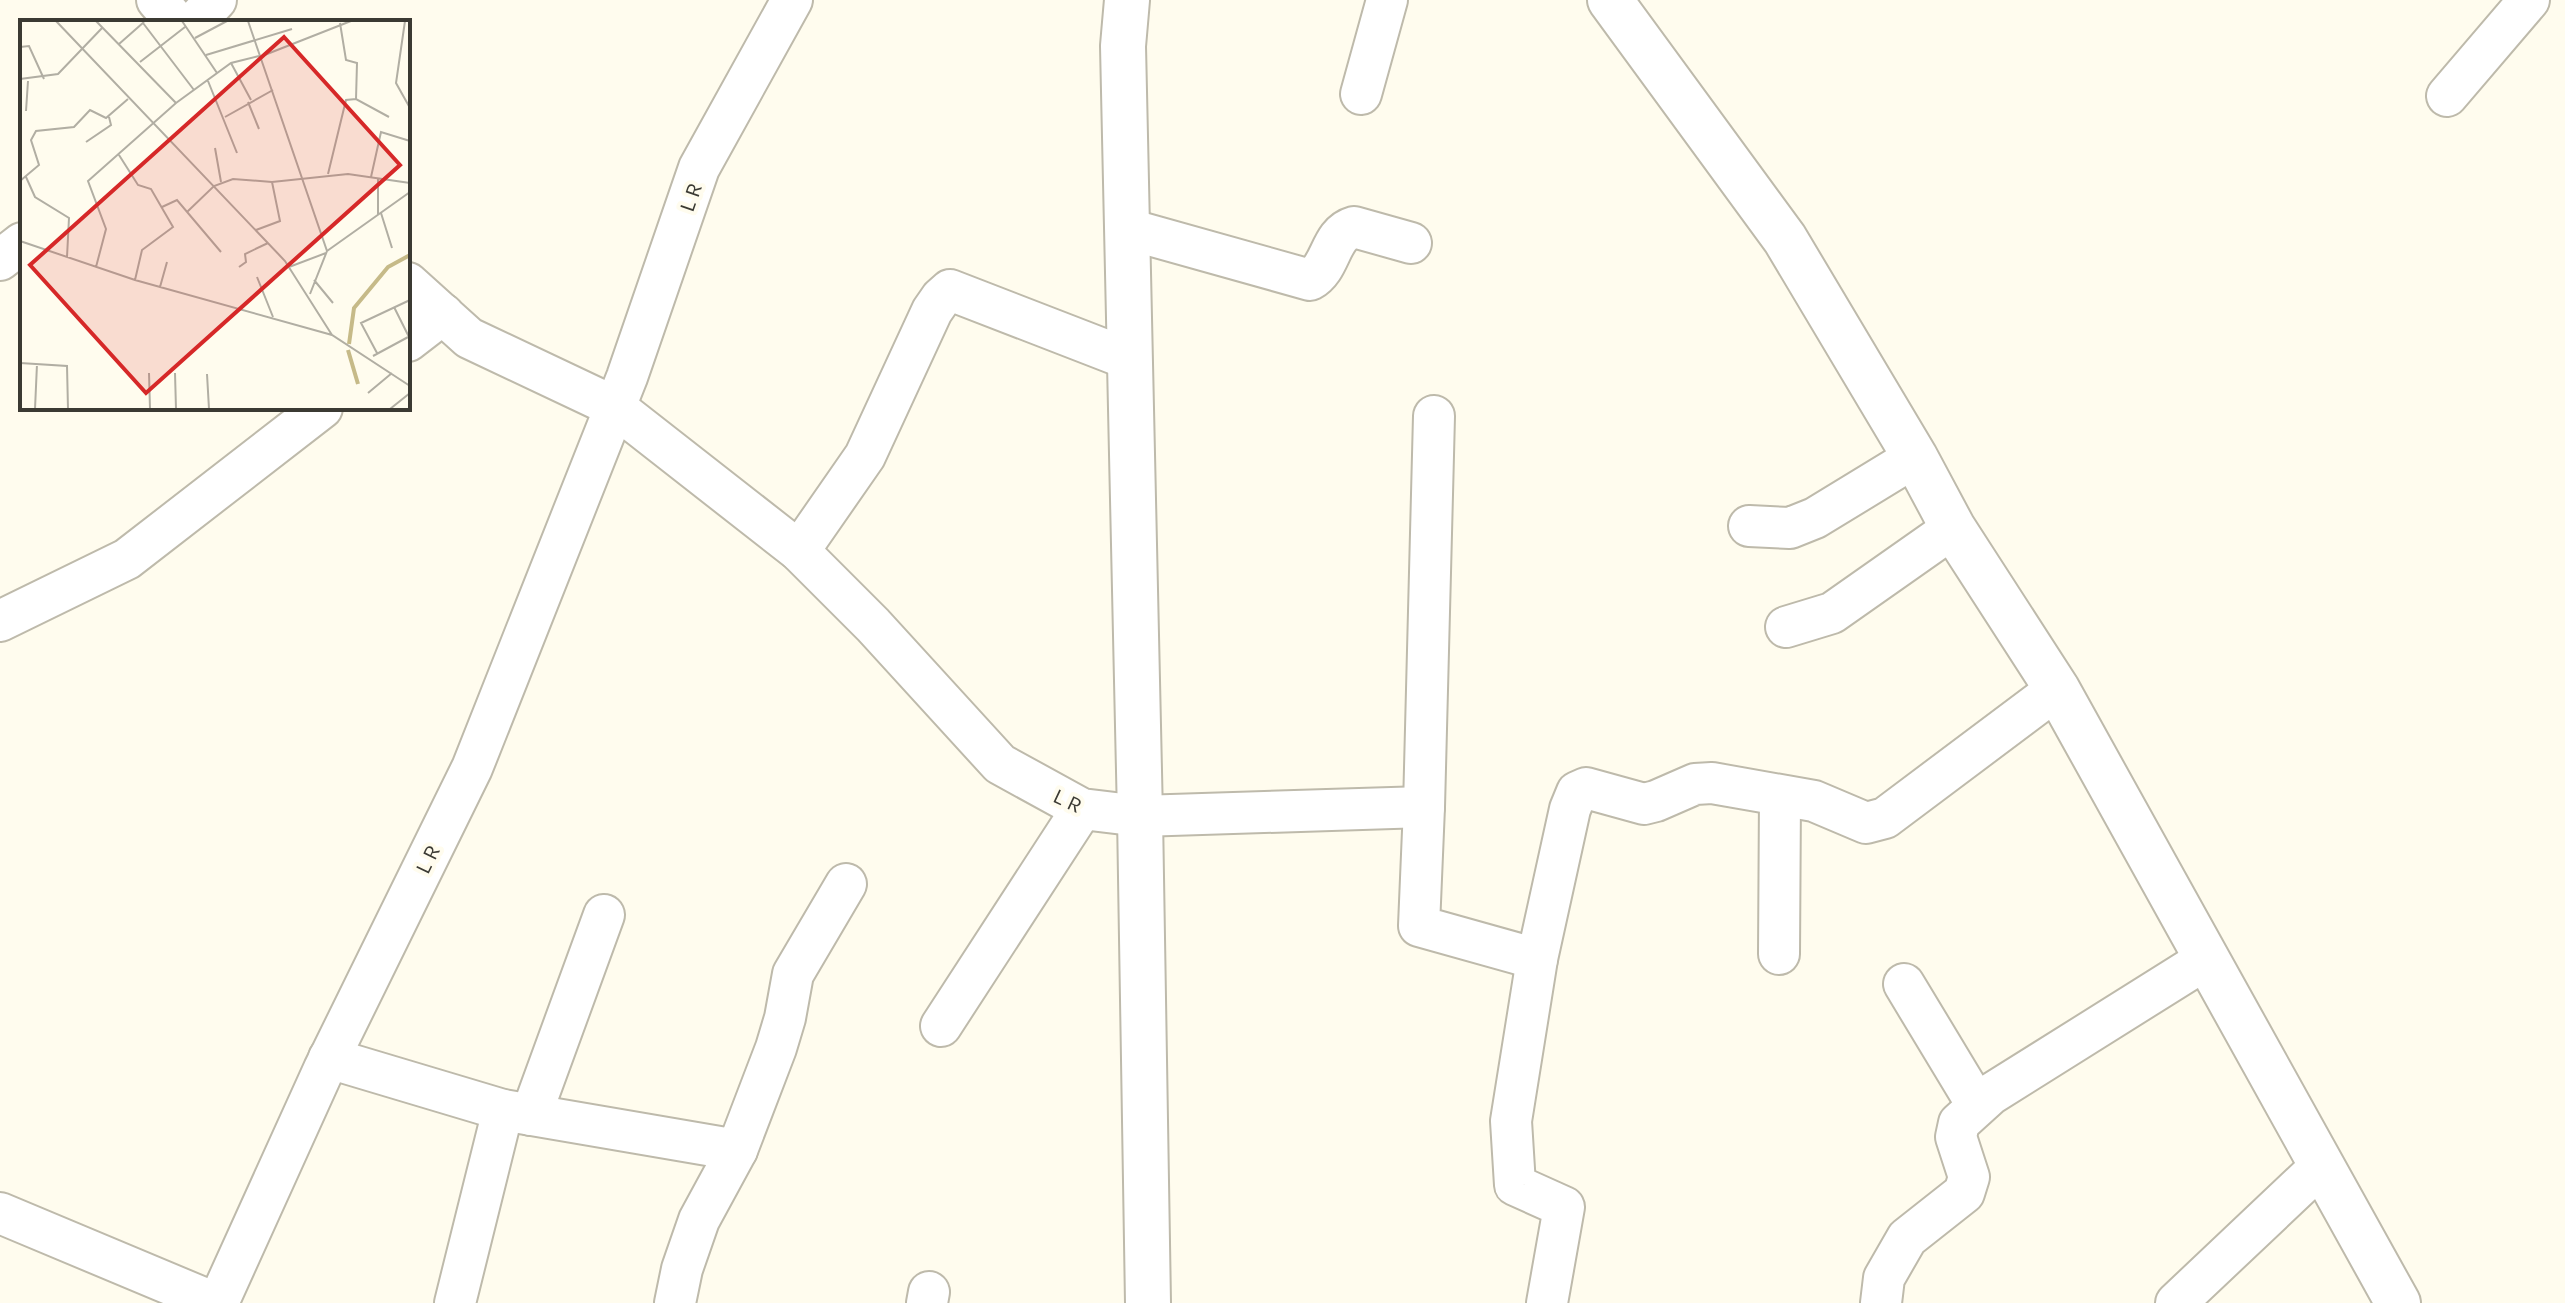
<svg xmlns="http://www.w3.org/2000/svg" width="2565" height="1303" viewBox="0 0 2565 1303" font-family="Karla,sans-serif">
<rect width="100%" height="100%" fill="#fffcee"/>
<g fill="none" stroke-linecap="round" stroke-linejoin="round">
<defs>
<g id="minor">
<path d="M157,0l19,22"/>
<path d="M195,22l21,-22"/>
<path d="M1361,94l26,-94"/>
<path d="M2447,96l82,-96"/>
<path d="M1128,229l182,51c22,-12 19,-46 44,-53l57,16"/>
<path d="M0,260l22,-17"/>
<path d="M408,283l61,55 146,69 184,144 74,74 127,139 82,45 58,7 284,-9"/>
<path d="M408,341l35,-27"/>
<path d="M1434,416l-10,391 -5,119 118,33"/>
<path d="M1749,526l41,2 25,-10 100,-61"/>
<path d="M799,551l66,-95 67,-145 9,-13 9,-8 181,70"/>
<path d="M0,621l127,-62 195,-151"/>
<path d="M1786,627l46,-14 121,-85"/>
<path d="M1779,954l1,-158"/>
<path d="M1904,984l73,121"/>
<path d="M941,1026l141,-217"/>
<path d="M329,1058l174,52 234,40"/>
<path d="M531,1115l73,-200"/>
<path d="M0,1213l215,90"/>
<path d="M218,1303l106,-234 148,-301 155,-391 72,-209 93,-168"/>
<path d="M455,1303l48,-193"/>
<path d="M675,1303l7,-34 17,-49 38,-70 39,-102 9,-30 8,-44 53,-90"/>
<path d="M927,1303l2,-11"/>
<path d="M1547,1303l17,-96 -49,-22 -4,-64 26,-162 33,-150 7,-17 9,-4 58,16 12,-3 39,-17 17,-1 102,18 52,22 19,-5 172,-129"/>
<path d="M1881,1303l3,-25 23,-40 57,-45 5,-16 -13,-40 3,-14 32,-29 217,-136"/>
<path d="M2176,1303l146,-138"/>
</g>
<g id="tertiary">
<path d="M1127,0l-4,46 17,770 8,487"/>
<path d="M1610,0l175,239 130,218 38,71 104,161 341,614"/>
</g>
</defs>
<use href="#minor" stroke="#bebaab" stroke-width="44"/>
<use href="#tertiary" stroke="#bebaab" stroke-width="48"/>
<use href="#minor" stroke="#fff" stroke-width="40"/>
<use href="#tertiary" stroke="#fff" stroke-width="44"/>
</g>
<g text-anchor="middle" stroke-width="8" stroke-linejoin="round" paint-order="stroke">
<g font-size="22" fill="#3b3a33" stroke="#fffcee">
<text transform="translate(690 197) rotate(-71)" y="8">L R</text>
<text transform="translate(1068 800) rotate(25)" y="8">L R</text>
<text transform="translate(427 859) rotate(-64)" y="8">L R</text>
</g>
</g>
<g transform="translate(20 20)">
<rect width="390" height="390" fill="#fffcee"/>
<path fill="none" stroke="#c6ba88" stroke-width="4" d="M329,324l5,-36 34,-41 22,-12M328,330l10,34"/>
<path fill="none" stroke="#b1aea3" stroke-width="2" d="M36,1l229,240 47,74M76,1l80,82M162,1l35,52M228,1l79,230 -17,43M385,1l-9,62 14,25M123,3l51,67M320,3l6,37 11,3 -1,36M175,18l32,-17M99,24l25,-22M0,27l9,-1 15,33M186,35l86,-26M242,36l89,-35M120,42l45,-35M211,43l20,37M0,59l38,-5 45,-47M188,61l29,72M228,82l11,27M6,91l2,-30M205,97l48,-27M66,122l25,-17 -2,-8M195,128l6,34M99,135l19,30 13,4 22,38 -31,23 -7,30M308,154l18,-74 10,-1 33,18M6,157l9,20 34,21 -2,39M351,157l10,-45 29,9M0,161l19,-16 -8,-25 5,-9 38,-4 16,-17 16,8 22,-19M142,187l15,-7 44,52M167,192l27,-26 19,-7 39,3 76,-8 62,9M361,193l11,35M358,195v-36M236,210l24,-9 -8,-39M0,221l115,39 197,55 78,51M307,231l83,-59M76,247l10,-38 -18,-48 88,-78 55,-40 28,-7M219,247l7,-5 -1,-8 23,-11M269,247l37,-14M237,257l16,40M294,260l19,23M140,267l7,-25M374,287l15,30M357,333l-16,-30 49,-23M353,336l37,-20M0,343l47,3 1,43M129,353l1,36M155,353l1,36M187,354l2,35M348,373l24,-20M15,389l2,-45M370,389l20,-16"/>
<path fill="#d62828" fill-opacity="0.15" stroke="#d62828" stroke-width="4" d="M264,17l116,128 -254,228 -116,-128z"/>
<rect width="390" height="390" fill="none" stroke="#3b3a33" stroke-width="4"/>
</g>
</svg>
